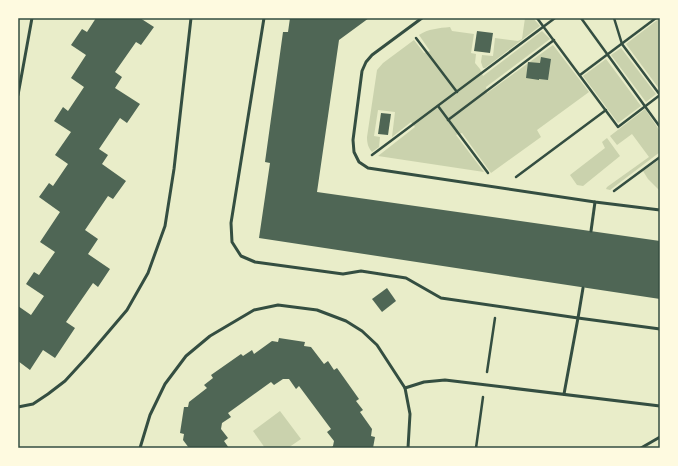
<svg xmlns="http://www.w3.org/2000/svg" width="678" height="466" viewBox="0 0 678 466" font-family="'DM Sans',sans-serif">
<rect width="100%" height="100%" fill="#e9edc9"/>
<g fill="#cad2ad">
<path d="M525,18h8l7,8 -55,42h-2l-2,-6 1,-7 11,1 2,-18 23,3 4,-2z"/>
<path d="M660,18v72l-34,-46z"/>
<path d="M450,27l2,4 22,3 -3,19 5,1 -1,9 5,6 3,7 59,-45 8,8 -64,48 1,6 66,-48 36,47 -52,38 4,7 -50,36 -29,-40 -6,2 28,37 -106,-16 37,-29 -4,-5 -19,15 3,-25 -17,-2 -4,26 6,1 -1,10 -7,5c-4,-5 -5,-9 -5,-15l10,-67 6,-7 31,-23 10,13 6,-2 -11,-16c9,-6 20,-7 31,-8z"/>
<path d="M621,48l35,46 -10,8 -35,-47z"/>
<path d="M606,59l35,47 -23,17 -35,-47z"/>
<path d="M645,109l15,22v21l-50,38 -4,-1 1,-2 42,-30 -17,-23 -15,11 -7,-9z"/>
<path d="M607,138l13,18 -37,30 -6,-1 -7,-10 35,-27 -3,-6z"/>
<path d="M660,159v32l-12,-12 -5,-8z"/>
<path d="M280,411l21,28 -13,9h-23l-12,-17z"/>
</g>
<g fill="#4f6655">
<path d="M96,18h44l14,9 -13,18 -5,-3 -21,30 7,5 -7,11 25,16 -13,19 -7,-5 -21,31 9,6 -6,9 24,17 -13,18 -5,-3 -23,34 13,9 -10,15 22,15 -12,18 -5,-4 -27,39 9,6 -20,30 -12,-8 -13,20 -12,-9v-55l13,9 13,-19 -18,-12 8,-12 5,3 16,-23 -15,-10 20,-30 -21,-15 10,-14 4,3 15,-22 -13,-9 16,-23 -17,-11 9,-14 5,4 16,-24 -13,-9 15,-23 -15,-10 11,-16 5,3z"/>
<path d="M290,18h79l-30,22 -22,152 343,49v58l-401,-61 11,-75 -5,-1 18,-130h5z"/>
<path d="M477,31l16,2 -3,20 -16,-2z"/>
<path d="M541,57l10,2 -3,21 -9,-1v1l-13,-2 2,-16 12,1z"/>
<path d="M381,113l10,1 -3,21 -10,-1z"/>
<path d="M387,288l9,13 -14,11 -10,-13z"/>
<path d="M279,338l26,4 -1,4 7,1 13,17 4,-3 6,9 3,-2 22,31 -3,2 7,9 -3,2 12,17 -1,7 4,1 -2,11h-42l2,-2 1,-5 -7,-9 4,-3 -32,-43 -3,3 -7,-10h-6l-9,6 -3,-3 -43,31 3,4 -9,6 -1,6 7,9 -4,3 5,7h-40l-6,-8 1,-6 -4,-1 4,-26h4l1,-5 18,-14 -3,-3 9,-7 -2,-3 30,-21 2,2 9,-6 2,4 18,-13 6,1z"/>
</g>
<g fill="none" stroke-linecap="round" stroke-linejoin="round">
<g stroke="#344e41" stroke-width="2.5">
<path d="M537,18l81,109 42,-32"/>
<path d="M581,18l79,109"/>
<path d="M614,18l8,26 38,51"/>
<path d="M416,38l41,54"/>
<path d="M580,75l76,-57"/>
<path d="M438,106l50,67"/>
<path d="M448,120l106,-80"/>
<path d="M372,155l183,-137"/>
<path d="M516,177l90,-67"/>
<path d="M614,191l46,-34"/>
<path d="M487,372l8,-54"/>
<path d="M476,448l7,-51"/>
</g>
<g stroke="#344e41" stroke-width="3">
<path d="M264,18l-33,205 1,19 9,14 14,6 88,12 18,-3 45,7 35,20 137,20 5,-30"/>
<path d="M422,18l-50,37 -6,7 -4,9 -9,69 1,12 5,10 9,6 227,34 65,8"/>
<path d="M18,95l14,-77"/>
<path d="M591,231l4,-29"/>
<path d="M405,388l19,-6 21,-2 215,26"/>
<path d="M564,394l14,-76 82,11"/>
<path d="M18,407l15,-3 15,-10 17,-13 22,-24 40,-47 21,-37 17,-47 9,-57 17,-151"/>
<path d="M140,448l10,-33 15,-31 21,-28 24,-20 44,-26 24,-5 39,5 29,11 16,10 15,14 28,43 5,26 -2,34"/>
<path d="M641,448l19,-11"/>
</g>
</g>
<rect width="678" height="466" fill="none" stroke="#fefae0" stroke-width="38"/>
<rect x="19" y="19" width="640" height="428" fill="none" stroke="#344e41" stroke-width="1.5"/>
</svg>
